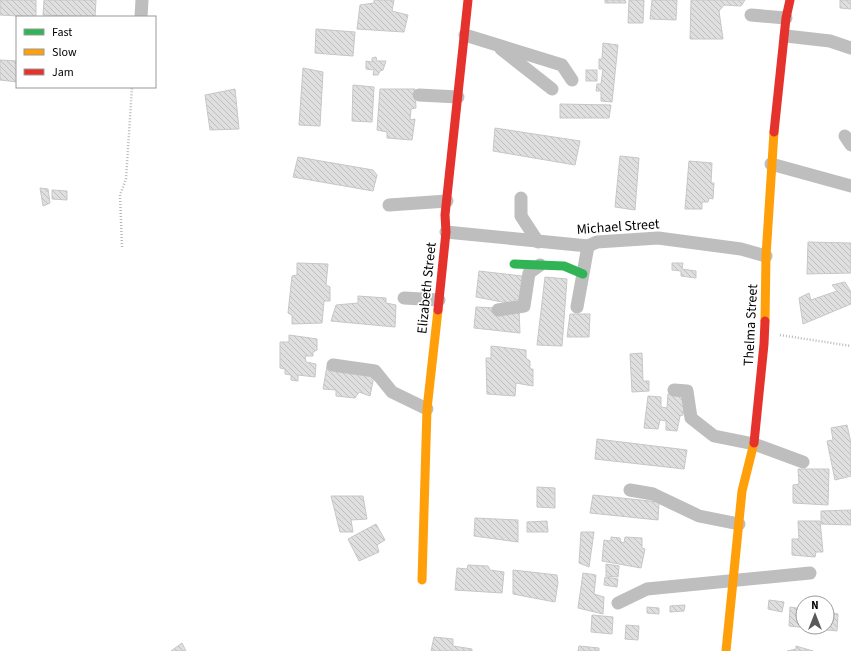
<svg xmlns="http://www.w3.org/2000/svg" width="851" height="651" viewBox="0 0 851 651" font-family="'Source Sans 3',sans-serif">
<defs>
<pattern id="building-back-hatch" width="6" height="6" patternUnits="userSpaceOnUse"><rect width="6" height="6" fill="#dfdfdf"/><path d="M-1 5l2 2M0 0l6 6M5-1l2 2" fill="none" stroke="#bebebe"/></pattern>
</defs>
<rect width="100%" height="100%" fill="#fff"/>
<g fill="url(#building-back-hatch)" stroke="#c7c7c7">
<path d="M0,0h36v17l-36,-2z"/>
<path d="M44,0h52l-1,17 -52,-2z"/>
<path d="M374,0h20l-2,11 16,4 -4,17 -47,-3 3,-24 14,-2z"/>
<path d="M605,0h20l1,3h-21z"/>
<path d="M629,0h15l-1,23h-15z"/>
<path d="M652,0h25l-1,20 -26,-1z"/>
<path d="M691,0h54l-4,6 -17,-1 -5,6 4,28h-33z"/>
<path d="M840,0h11v9l-11,-1z"/>
<path d="M316,29l39,3 -2,24 -38,-3z"/>
<path d="M603,43l15,2 -6,57 -11,-1v-10h-5l1,-7h4l2,-15h-4v-10h3z"/>
<path d="M376,57l1,4h9l-3,9 -3,1 -2,4h-5l1,-5 -8,-1v-8l6,1v-4z"/>
<path d="M0,60l17,1v21l-17,-2z"/>
<path d="M303,68l20,4 -3,54 -21,-1z"/>
<rect x="586" y="70" width="11" height="11"/>
<path d="M353,85l21,2 -2,35 -20,-1z"/>
<path d="M235,89l4,40 -29,1 -5,-35z"/>
<path d="M380,89h35l1,19 -5,1 -1,11 5,-1 -3,21 -25,-2v-6l-10,-2z"/>
<path d="M560,104l51,1 -2,13h-49z"/>
<path d="M495,128l85,13 -5,24 -82,-14z"/>
<path d="M620,156l19,2 -4,52 -20,-3z"/>
<path d="M298,157l75,13 4,5 -4,16 -80,-14z"/>
<path d="M689,161l23,2 -1,20h3l-1,16 -4,-1 -1,4h-6v7h-17z"/>
<path d="M40,188l8,1 2,14 -7,3z"/>
<path d="M52,190l15,1v9l-15,-1z"/>
<path d="M808,242l43,1v30l-44,1z"/>
<path d="M297,263l31,1 -2,21 4,2v14h-6l-2,22 -30,1v-9l-4,-2 4,-37 5,-1z"/>
<path d="M672,263h11l-1,6 14,2v7l-15,-2v-5l-9,-1z"/>
<path d="M479,271l43,5 -1,24h-7l-1,4 -37,-7z"/>
<path d="M545,277l22,2 -5,67 -25,-1z"/>
<path d="M845,282l6,10v12l-48,20 -4,-26 10,-5 2,7 26,-9 -5,-6z"/>
<path d="M358,296l28,2v5l10,2 -1,22 -64,-6 5,-16 22,-2z"/>
<path d="M476,307l43,2 1,24 -46,-5z"/>
<path d="M570,314h20l-1,23h-22z"/>
<path d="M289,335l28,4v11l-4,2v4h-8l1,6 10,2 -1,13 -17,-2v6l-7,-1v-5l-6,-1v-5l-5,-1v-26h9z"/>
<path d="M491,346l35,4v8l4,3v8h3v17l-17,-3 -1,13 -28,-2 -1,-36h5z"/>
<path d="M642,353l1,28h6v10l-17,1 -2,-38z"/>
<path d="M327,366l48,5 -5,25 -11,-4 -4,6 -19,-2v-6l-13,-1z"/>
<path d="M668,394l17,1 -2,20 -3,1 -3,15 -11,-1v-9l-6,-1 -2,9 -14,-1 4,-32 13,1v10l6,1z"/>
<path d="M847,425l4,18v33l-16,4 -8,-39 6,-1 -2,-12z"/>
<path d="M597,439l90,11 -3,19 -89,-10z"/>
<path d="M798,469h31l-1,36 -35,-2v-18l6,-1z"/>
<path d="M537,487l18,1v20l-18,-1z"/>
<path d="M593,495l66,7 -1,18 -68,-7z"/>
<path d="M331,496h32l4,23 -16,1 2,12h-13z"/>
<path d="M851,510v15l-30,-1v-13z"/>
<path d="M475,518l43,2v22l-44,-6z"/>
<path d="M547,521l1,11h-21v-10z"/>
<path d="M798,521h22l3,31h-7l-1,5 -23,-2v-16h7z"/>
<path d="M376,524l9,16 -8,5 2,7 -20,9 -11,-22z"/>
<path d="M581,532h13l-5,35 -10,-4z"/>
<path d="M611,537l9,1 1,4 3,1 1,-6 17,1v10l3,1 -4,19 -39,-7 2,-21 7,1z"/>
<path d="M606,564l13,2 -1,11 -12,-1z"/>
<path d="M468,565l20,1 2,4 14,2 -2,21 -47,-3 2,-22 10,1z"/>
<path d="M513,570l44,5 1,8 -3,19 -42,-8z"/>
<path d="M583,573l13,2 -2,19 10,3 -1,17 -25,-6z"/>
<path d="M605,577l13,2 -1,8 -13,-2z"/>
<path d="M769,600l15,2 -2,10 -14,-3z"/>
<path d="M685,605l-1,6 -14,1v-6z"/>
<path d="M647,607l12,1v6l-12,-1z"/>
<path d="M790,607l13,2v18h24v-15l11,2 -1,17 -48,-5z"/>
<path d="M592,615l21,2 -1,17 -21,-2z"/>
<path d="M626,625l13,1 -1,14 -13,-1z"/>
<path d="M434,637l19,2v7l19,3v2h-41z"/>
<path d="M182,643l4,8h-15z"/>
<path d="M579,646l20,2v3h-21z"/>
<path d="M796,646l17,5h-26l9,-2z"/>
</g>
<g fill="none" stroke-linecap="round" stroke-linejoin="round">
<g stroke="#b9b9b9" stroke-width="2.5" stroke-dasharray="1 2" stroke-linecap="butt">
<path d="M122,247l-2,-52 6,-16 6,-92"/>
<path d="M780,335l71,11"/>
</g>
<g stroke="#bebebe" stroke-width="13">
<path d="M751,15l35,3"/>
<path d="M141,17l1,-17"/>
<path d="M465,35l97,30 10,15"/>
<path d="M786,36l44,5 21,7"/>
<path d="M501,49l51,40"/>
<path d="M419,95l39,2"/>
<path d="M845,136l6,9"/>
<path d="M771,164l80,22"/>
<path d="M521,198v18l17,26"/>
<path d="M389,205l58,-4"/>
<path d="M446,232l142,14 9,-4 61,-4 83,11 25,7"/>
<path d="M404,298l35,2"/>
<path d="M577,307l11,-61"/>
<path d="M498,310l26,-4 5,-33 11,-8"/>
<path d="M333,365l42,6 17,21 35,17"/>
<path d="M674,390l13,1 4,27 23,18 40,8 49,18"/>
<path d="M630,490l23,4 46,22 40,8"/>
<path d="M618,603l29,-14 163,-16"/>
</g>
<path stroke="#30b455" stroke-width="9" d="M514,264l50,2 19,8"/>
<g stroke="#ff9f0a" stroke-width="9">
<path d="M765,321l1,-65 8,-124"/>
<path d="M422,580l5,-171 11,-99"/>
<path d="M726,651l16,-160 12,-48"/>
</g>
<g stroke="#e5322d" stroke-width="9">
<path d="M774,132l12,-114 4,-18"/>
<path d="M438,310l8,-78 -1,-17 23,-215"/>
<path d="M754,443l10,-99 1,-23"/>
</g>
</g>
<g text-anchor="middle" stroke-width="3.5" stroke-linejoin="round" paint-order="stroke">
<g font-size="14" fill="#000" stroke="#fff">
<text transform="translate(618 226) rotate(-4)" y="5">Michael Street</text>
<text transform="translate(426 288) rotate(-84)" y="5">Elizabeth Street</text>
<text transform="translate(750 325) rotate(-87)" y="5">Thelma Street</text>
</g>
</g>
<rect x="16" y="16" width="140" height="72" fill="#ffffff" stroke="#999999"/>
<rect x="24" y="29" width="20" height="6" fill="#30b455" stroke="#999999"/>
<text x="52" y="36" font-size="12" fill="#000000">Fast</text>
<rect x="24" y="49" width="20" height="6" fill="#ff9f0a" stroke="#999999"/>
<text x="52" y="56" font-size="12" fill="#000000">Slow</text>
<rect x="24" y="69" width="20" height="6" fill="#e5322d" stroke="#999999"/>
<text x="52" y="76" font-size="12" fill="#000000">Jam</text>
<g transform="translate(815 615)"><circle r="19" fill="#ffffff" stroke="#999999"/>
<path d="M0-3L7 15L0 10L-7 15Z" fill="#595959"/>
<text y="-6" font-size="11" font-weight="bold" text-anchor="middle" fill="#000000">N</text>
</g>
</svg>
